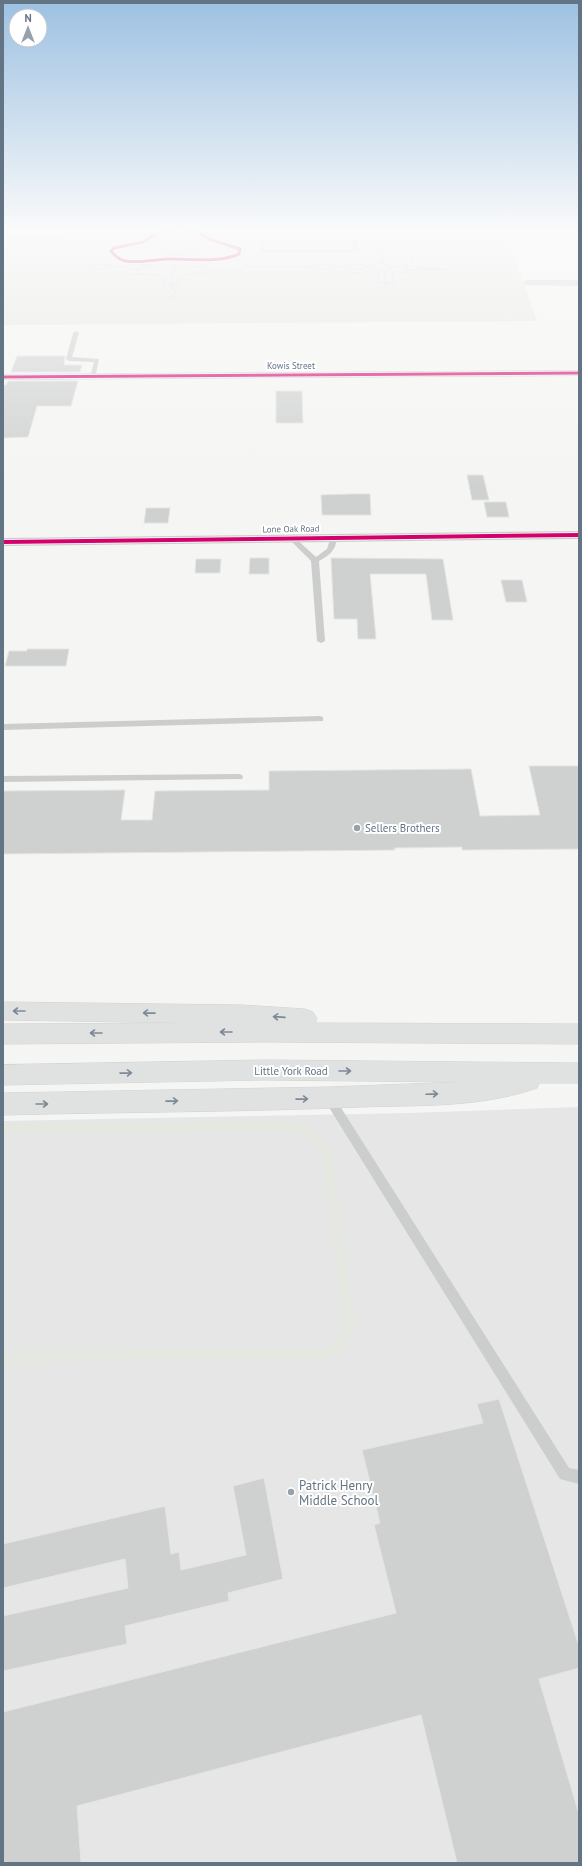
<svg xmlns="http://www.w3.org/2000/svg" width="582" height="1866" viewBox="0 0 582 1866" font-family="'PT Sans',sans-serif">
<rect width="100%" height="100%" fill="#f5f5f3"/>
<path fill="#e5e6e5" d="M579,1107v756h-576v-742l409,-8z"/>
<g fill="#e4e8e1">
<path d="M3,228h501l33,93 -534,4z"/>
<path d="M287,1121c20,3 33,10 44,27l25,178c-6,18 -16,27 -33,33l-185,1 -135,4v-12l136,-4 144,1 37,-1 7,-3 11,-8 6,-12 -22,-174c-9,-14 -21,-19 -36,-21l-283,4v-9z"/>
</g>
<g fill="#cfd0d0" stroke="#e4e4e3">
<path d="M17,356h48l-1,9h18l-2,7h-69z"/>
<path d="M8,381h70l-7,25h-34l-9,31 -25,1v-53h3z"/>
<path d="M276,391h26l1,32h-27z"/>
<path d="M467,475h16l6,25h-17z"/>
<path d="M350,494h20l1,21h-49l-1,-20z"/>
<path d="M484,502h22l3,15h-22z"/>
<path d="M146,508h24l-2,15h-24z"/>
<path d="M250,558h19v16h-20z"/>
<path d="M331,558l112,1 10,61h-21l-6,-46h-56l6,65h-18l-1,-20h-23z"/>
<path d="M196,559h25l-1,14h-25z"/>
<path d="M501,580h21l5,22h-21z"/>
<path d="M27,649h42l-3,17h-61l4,-15h18z"/>
<path d="M529,766h50v83l-117,1v-3l-68,1 1,2 -392,4v-63l122,-1 -4,30h31l3,-29 114,-1v-19l202,-2 9,47 60,-1z"/>
<path d="M499,1399l80,247v22l-40,11 40,135v49h-122l-36,-148 -344,91 4,57h-78v-151l393,-99 -22,-88 6,-2 -18,-73 121,-27 -6,-19z"/>
<path d="M264,1478l19,101 -55,14 1,8 -104,25 2,18 -124,27v-55l125,-28 -3,-29 -122,29v-44l162,-38 6,48 8,-2 2,18 65,-15 -13,-69z"/>
</g>
<g fill="none" stroke-linecap="round" stroke-linejoin="round">
<defs>
<g id="secondary">
<path d="M3,1002l238,3 64,4 8,3 4,7 -2,4 264,1v20l-314,-2 -262,2v-20l188,-1 -188,-3z"/>
<path d="M264,1060l315,3v20h-40l-2,5c-57,20 -118,17 -177,19 -119,5 -238,5 -357,8v-22l326,-6 132,-5 -197,-2 -261,5v-20z"/>
</g>
</defs>
<use href="#secondary" stroke="#d1d3d3" stroke-width="1"/>
<g stroke="#cacacb" stroke-width="1.5" stroke-dasharray="1 1" stroke-linecap="butt">
<path d="M152,240l13,3"/>
<path d="M181,241l13,3 2,4c-10,8 -24,8 -35,2l4,-6z"/>
<path d="M82,247l-6,17 22,5 40,-5 19,2h49l-1,4h40l1,-3h58l16,-3 39,5 23,-6 -1,-12"/>
<path d="M411,257l2,9 4,2h22"/>
<path d="M246,260v7"/>
<path d="M382,263l10,4h14"/>
<path d="M88,266l12,-2 14,2"/>
<path d="M344,266l14,-2 26,7 2,18"/>
<path d="M123,267l14,2 15,-2"/>
<path d="M306,267l15,2 14,-1"/>
<path d="M349,268l1,5 28,1 1,9h14l-1,-9 15,-1 -3,-16h-22"/>
<path d="M138,269l-1,3 2,2 27,2 -2,9 15,-1 2,-8 4,-2h38"/>
<path d="M440,269h13"/>
<path d="M406,270h34l-1,-2"/>
<path d="M384,271l8,-4"/>
<path d="M124,274h15"/>
<path d="M196,274v-2h14"/>
<path d="M164,298h9l2,-7 -4,-3 5,-34"/>
</g>
<g fill="#cccece" fill-rule="evenodd">
<path d="M146,228h4l-2,6 -14,4 -131,1v-2l131,-1 10,-4z"/>
<path d="M260,228h4v22h89l-2,-22h4l3,23 -2,1h-94l-2,-1z"/>
<path d="M76,331l3,2 -7,24 27,2 -4,19 -5,-1 4,-15 -25,-1 -3,-2 7,-26z"/>
<path d="M331,536l6,1c-1,13 -7,18 -18,24l6,80 -4,2 -4,-2 -6,-80 -23,-23 6,-1 22,20 11,-8z"/>
<path d="M320,716l3,1v4l-320,9v-6z"/>
<path d="M239,774l3,1 1,2 -1,2 -239,3v-6z"/>
<path d="M329,1093l4,2 236,373 10,2v14l-19,-5 -235,-378 -2,-3 2,-3z"/>
</g>
<g fill="#cccece" fill-rule="evenodd">
<path d="M528,280h51v6l-54,-1 -2,-2 2,-2z"/>
<path d="M579,370v6l-576,4v-6z"/>
<path d="M579,531v8l-576,7v-8z"/>
</g>
<use href="#secondary" fill="#e0e1e1" fill-rule="evenodd"/>
<defs>
<g id="cycleway-far1">
<path d="M179,229l19,3 13,8 29,9 -1,5c-24,10 -48,4 -73,5 -13,1 -27,4 -40,2 -7,-1 -11,-5 -15,-10l3,-3 29,-6 15,-9z"/>
<path d="M3,377l576,-4"/>
</g>
<path id="cycleway" d="M3,542l576,-7"/>
</defs>
<use href="#cycleway-far1" stroke="#fff" stroke-width="4.5"/>
<use href="#cycleway" stroke="#fff" stroke-width="5.5"/>
<use href="#cycleway-far1" stroke="#d6006c" stroke-width="3"/>
<use href="#cycleway" stroke="#d6006c" stroke-width="4"/>
</g>
<defs><path id="oneway-shaft" d="M-6 0H5M1.5-3L5.5 0L1.5 3" fill="none" stroke-width="1.6" stroke-linecap="round" stroke-linejoin="round"/></defs>
<g stroke="#7c8a97">
<use href="#oneway-shaft" transform="translate(19 1011) rotate(180)"/>
<use href="#oneway-shaft" transform="translate(149 1013) rotate(-179)"/>
<use href="#oneway-shaft" transform="translate(279 1017) rotate(-176)"/>
<use href="#oneway-shaft" transform="translate(226 1032) rotate(180)"/>
<use href="#oneway-shaft" transform="translate(96 1033) rotate(180)"/>
<use href="#oneway-shaft" transform="translate(345 1071)"/>
<use href="#oneway-shaft" transform="translate(126 1073) rotate(-1)"/>
<use href="#oneway-shaft" transform="translate(432 1094) rotate(-2)"/>
<use href="#oneway-shaft" transform="translate(302 1099) rotate(-1)"/>
<use href="#oneway-shaft" transform="translate(172 1101) rotate(-1)"/>
<use href="#oneway-shaft" transform="translate(42 1104)"/>
</g>
<linearGradient id="sky" x2="0" y2="1"><stop stop-color="#9dc1e2"/><stop offset="0.47" stop-color="#fafafa"/><stop offset="1" stop-color="#fafafa" stop-opacity="0"/></linearGradient>
<rect width="582" height="489" fill="url(#sky)"/>
<g fill="#96a1ac" stroke="#fff" stroke-width="1.5">
<circle cx="357" cy="828" r="4"/>
<circle cx="291" cy="1492" r="4"/>
</g>
<g text-anchor="middle" stroke-width="4" stroke-linejoin="round" paint-order="stroke">
<g font-size="9" fill="#637485" stroke="#fff">
<text x="291" y="369">Kowis Street</text>
<text transform="translate(291 529) rotate(-1)" y="3">Lone Oak Road</text>
</g>
<g font-size="11" fill="#637485" stroke="#fff" text-anchor="start">
<text x="365" y="832">Sellers Brothers</text>
</g>
<g font-size="11" fill="#637485" stroke="#fff">
<text x="291" y="1075">Little York Road</text>
</g>
<g font-size="13" fill="#637485" stroke="#fff" text-anchor="start">
<text x="299" y="1490">Patrick Henry<tspan x="299" dy="15">Middle School</tspan></text>
</g>
</g>
<rect width="582" height="1866" fill="none" stroke="#637485" stroke-width="8"/>
<g transform="translate(28 28)"><circle r="19" fill="#ffffff" stroke="#c1c7ce"/>
<path d="M0-3L7 15L0 10L-7 15Z" fill="#96a1ac"/>
<text y="-6" font-size="11" font-weight="bold" text-anchor="middle" fill="#637485">N</text>
</g>
</svg>
